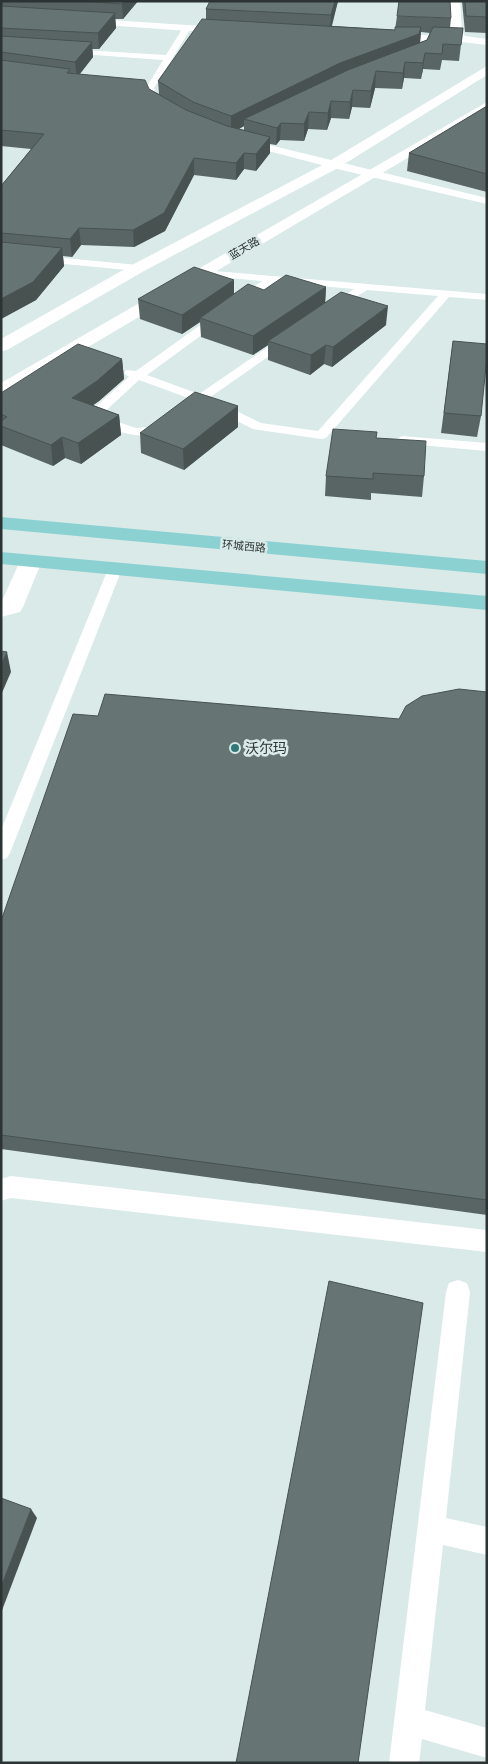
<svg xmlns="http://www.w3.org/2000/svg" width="488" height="1764" viewBox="0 0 488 1764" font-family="'Archivo Narrow','Noto Sans SC',sans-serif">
<rect width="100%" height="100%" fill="#d9eae9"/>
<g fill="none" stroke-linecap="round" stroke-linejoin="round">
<g fill="#fff" fill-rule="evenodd">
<path d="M184,26l7,2 -37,60 4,12 11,7 -4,3 -14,-7 -5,-15 17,-28 -96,-7 -4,-2 4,-2 99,6z"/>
<path d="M245,139l242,59v6l-154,-36 -91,-24v-4z"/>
<path d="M1,252l137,13 5,3 -5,3 -137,-13z"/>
<path d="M202,270l285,24v6l-38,-3 -123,141 -5,1 -68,-10 -52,-26 -43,31c-25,6 -49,-6 -71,-14l-2,-3 2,-3 42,-37 -5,-4 2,-3 10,1 126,-90 -64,-6 -1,-2zM274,282l80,7 -26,18 -2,2 2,2 4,1 35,-22 71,6 -120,135 -57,-8 -52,-25 83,-58 2,-2 -2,-2h-8l-85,58 -52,-19zM139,380l52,19 -41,28 -14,1 -36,-12z"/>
<path d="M402,436l85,7v8l-90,-8 -1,-3z"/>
<path d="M115,565l5,1 2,3 -112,284 -3,5 -6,2v-30l107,-261 2,-3z"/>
<path d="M11,1176l476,54v22l-476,-54 -10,3v-22z"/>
<path d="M458,1280l9,3 3,9 -24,226 41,9v28l-44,-10 -18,165 62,18v30l-65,-19 -3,24h-30l57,-471 3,-9z"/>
</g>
<g fill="#fff" fill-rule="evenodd">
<path d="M450,1h10l2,30 3,5 22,3v6l-26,-3 -78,-1 -6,-3 6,-3h70l-3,-4z"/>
<path d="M79,18l154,10 6,3 -6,3 -158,-11 -1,-2 1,-2z"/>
<path d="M31,555l8,1 3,5 -19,46 -3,5 -19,5v-14l19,-42 3,-5z"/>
</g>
<g fill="#fff" fill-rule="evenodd">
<path d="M487,66v9l-149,93 -194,103 -137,79 -6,1v-12l131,-74 196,-103z"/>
<path d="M487,102v9l-480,284 -6,1v-13z"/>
</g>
<g fill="#8cd1d1" fill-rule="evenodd">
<path d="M1,517l486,44v13l-486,-45z"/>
<path d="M1,552l486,44v14l-486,-46z"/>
</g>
</g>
<g fill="#586564" fill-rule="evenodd">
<path d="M1,1h137l-15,18h-8l1,9 -17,21h-7l1,8 -13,17 69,15 10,5 -1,-13 48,-62v-10l132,-8 -6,25 63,4 2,-14 54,2 -1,10h13l-4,33 -17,-1 -2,10 -17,-1 -2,10 -17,-1 -2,11 -27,-1 -5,20 -18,-1 -3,12 -18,-1 -4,12 -19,-1 -4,12 -24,-1 -4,5 -6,-1v9l-14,18 -12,-2 -8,11 -42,-5 -29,56 -31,16 -53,-2 -9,12 -9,-1 1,10 -28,34 -35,19v-133l30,-37 -30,-3zM421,32l9,1 -3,7 -7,3zM244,126v4l-5,-1z"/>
<path d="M462,1h25v32l-22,-1z"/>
<path d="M487,106v86l-80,-21 2,-18z"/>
<path d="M234,280v14l30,-4 62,-3 -1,15 61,23 -54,42 -8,-3 -14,11 -42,-15v-15l-15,10 -52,-18 -1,-15 -18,12 -42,-15 -2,-20z"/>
<path d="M453,341l28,75 -4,21 -36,-4z"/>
<path d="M122,359l2,20 -25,22 -6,4 26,10 2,20 -40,29 -16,-6 -12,8 -52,-21v-52z"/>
<path d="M238,406v21l-54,43 -43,-17 -1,-20z"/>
<path d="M376,438l48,38 -2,21 -51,-4v7l-46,-4 1,-20z"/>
<path d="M487,692v523l-486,-66v-228l97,-205 301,3z"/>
</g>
<g fill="#475251">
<path d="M124,1h14l-15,18 -1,-15z"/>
<path d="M335,1h3l-8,29 1,-15z"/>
<path d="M115,13l1,15 -17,21 -1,-16z"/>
<path d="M421,27l-1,16 -176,76v7l-13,7v-17l109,-53z"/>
<path d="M92,42l1,15 -16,20 -2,-15z"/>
<path d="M425,53l-2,16 -2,10 2,-16z"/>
<path d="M405,62l-1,16 -2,11 1,-16z"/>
<path d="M376,71l-1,17 -5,20 1,-17z"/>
<path d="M353,90l-1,17 -3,12 1,-17z"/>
<path d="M331,101v17l-4,12 1,-17z"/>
<path d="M309,112l-1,17 -4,12v-17z"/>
<path d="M281,123l-1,17 -4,5 1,-17z"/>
<path d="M270,137v16l-14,18v-17z"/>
<path d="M244,153v16l-8,11v-17z"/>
<path d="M194,158v17l-29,56 -31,16 -1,-17z"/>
<path d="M79,228l2,17 -9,12 -2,-18z"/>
<path d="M62,248l2,18 -28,34 -35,19v-20z"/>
<path d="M234,280v19l-34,19v4l-18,12v-19z"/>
<path d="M326,287l-1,19 -57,35v4l-15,10v-19z"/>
<path d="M388,306l-2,19 -54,42 1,-20z"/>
<path d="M326,345l-2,19 -14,11 1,-20z"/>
<path d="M122,359l2,20 -25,22 -24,17 -3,-20z"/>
<path d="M238,406v21l-54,43 -1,-21z"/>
<path d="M119,415l2,20 -40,29 -3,-21z"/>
<path d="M62,437l3,21 -12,8 -2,-21z"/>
<path d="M7,652l4,20 -10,23v-30z"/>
<path d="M31,1509l6,9 -36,95v-26z"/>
</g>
<g fill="#667574" stroke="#475251">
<path d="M81,1h43l-2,3z"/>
<path d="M210,1h125l-4,14 -125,-6z"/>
<path d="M399,1h51l1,17 -54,-2z"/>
<path d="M465,1h22v16l-21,-1z"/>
<path d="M1,6l114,7 -17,20 -97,-5z"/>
<path d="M202,19l193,11v-3h26l-2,7 -79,29 -109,53 -38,-14 -35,-21z"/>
<path d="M433,27l30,1 -2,17 -18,-1 -1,10 -17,-1 -2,10 -18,-1 -2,11 -27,-2 -5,20 -18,-1 -3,12 -19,-1 -3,12 -19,-1 -5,12 -23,-1 -4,5 -33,-9 104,-49 79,-30z"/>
<path d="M1,36l91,6 -17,20 -74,-10z"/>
<path d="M1,60l69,9 -3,4 78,7 4,9 37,21 41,16 43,11 -14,17 -12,-1 -8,10 -42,-5 -30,55 -31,17 -54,-2 -9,11 -69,-6v-47l43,-52 -43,-4z"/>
<path d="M487,106v68l-78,-21z"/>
<path d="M1,242l61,6 -29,34 -32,17z"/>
<path d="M194,267l40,13 -52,35 -44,-16z"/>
<path d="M286,275l40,12 -73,49 -53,-18 48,-34 16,6z"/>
<path d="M341,292l47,14 -55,41 -7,-2 -15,10 -43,-14z"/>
<path d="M453,341l34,3v12l-6,60 -37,-3z"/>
<path d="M78,344l44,15 -25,22 -25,17 47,17 -41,28 -16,-6 -11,8 -50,-19v-5l6,-4 -6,-3v-21z"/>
<path d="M195,392l43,14 -55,43 -43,-16z"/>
<path d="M333,429l44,3 -1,6 50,3 -2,35 -51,-3v6l-47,-3z"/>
<path d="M1,651l6,1 -6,13z"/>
<path d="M459,689l28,3v508l-486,-65v-214l72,-207 25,2 7,-22 294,25 7,-13 16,-10z"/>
<path d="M329,1281l94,22 -65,460h-122z"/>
<path d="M1,1498l30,11 -30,78z"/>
</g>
<circle fill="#2f7877" stroke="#d9eae9" stroke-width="2" cx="235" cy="748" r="5"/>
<g text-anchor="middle" stroke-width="5" stroke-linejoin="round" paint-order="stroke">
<g font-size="11" fill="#2c3333" stroke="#d9eae9">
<text transform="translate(244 248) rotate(-30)" y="4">蓝天路</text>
<text transform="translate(244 546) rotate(5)" y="4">环城西路</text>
</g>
<g font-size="14" fill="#2c3333" stroke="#d9eae9" text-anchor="start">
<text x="245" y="753">沃尔玛</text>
</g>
</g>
<rect width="488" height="1764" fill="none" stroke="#2c3333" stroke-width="5"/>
</svg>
